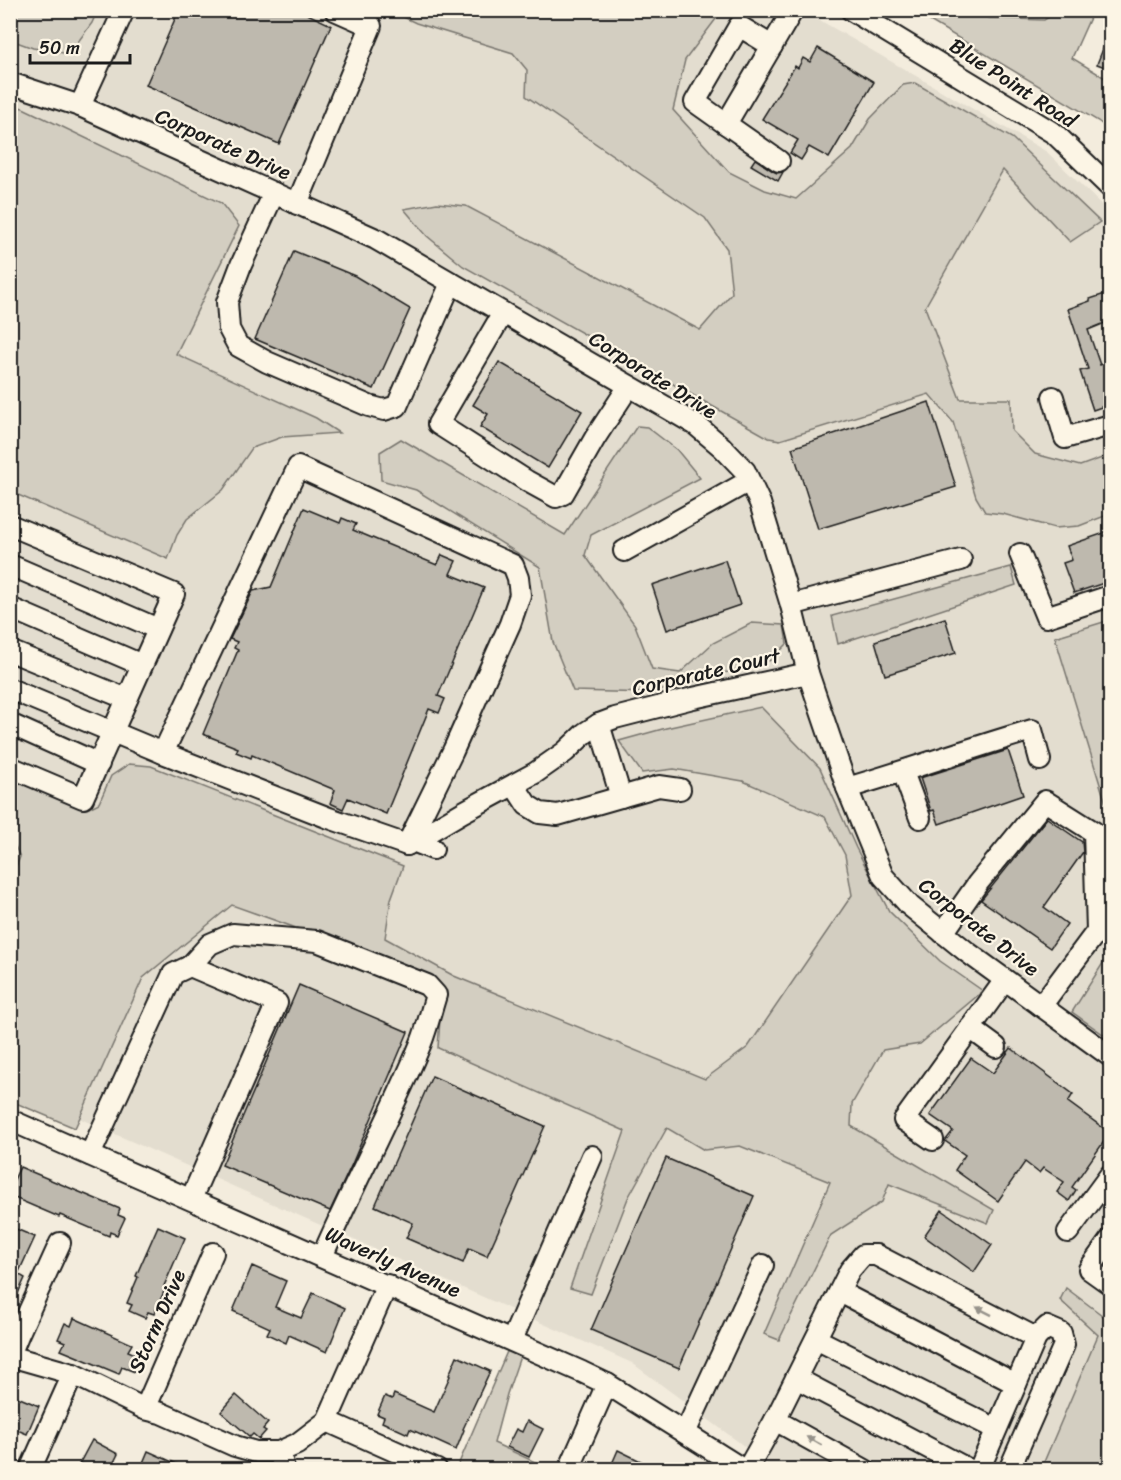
<svg xmlns="http://www.w3.org/2000/svg" width="1121" height="1480" viewBox="0 0 1121 1480" font-family="Sriracha,sans-serif">
<rect width="100%" height="100%" fill="#f3ecdd"/>
<filter id="ink" filterUnits="userSpaceOnUse"><feTurbulence type="fractalNoise" baseFrequency=".0167" numOctaves="2"/><feDisplacementMap in="SourceGraphic" scale="12" xChannelSelector="R" yChannelSelector="G"/><feConvolveMatrix kernelMatrix="1 2 1 2 8 2 1 2 1" color-interpolation-filters="sRGB"/></filter>
<g filter="url(#ink)">
<path fill="#e3ddcf" d="M11,11h793l243,141 63,61v1256h-335l-143,-106 -621,-275z"/>
<g fill="#d3cec1" stroke="#78756e" stroke-width="1.5">
<path d="M10,11l1,-1 86,1 -5,12 -23,31 -36,-6 -22,-8z"/>
<path d="M470,11h252l-37,49 -12,50 56,62 36,18 31,9 56,-50 18,-30 33,-34 12,-2 97,55 88,84 -30,20 -67,-72 -78,137 35,92h51l1,32 23,23 45,12 30,-11v59l-31,12 -24,2 -52,-14 -18,-2 -9,-15 -23,-75 -24,-28 -149,46 -11,-2 -306,-172 -36,-30 -23,-27 33,-6 29,3 234,124 32,-37 -5,-44 -22,-31 -179,-122 1,-26 -14,-17 -97,-30 -25,-12h42l29,8z"/>
<path d="M913,11h64l12,7 55,2 14,-9h35l-21,47 38,23v53l-1,-4 -11,-9z"/>
<path d="M11,105l12,3 198,95 18,23 -63,128 140,64 23,15 -57,4 -30,11 -29,42 -36,29 -10,16 -9,24 -157,-67z"/>
<path d="M637,426l10,1 30,23 23,28 -109,57 -6,20 50,70 17,44 28,4 33,-30 39,-20 32,2 3,19 -16,16 -119,33 -79,-2 -20,-49 -13,-75 -124,-77 -35,-10 -1,-28 21,-13 164,96z"/>
<path d="M1011,567l5,18 -178,59 -6,-28z"/>
<path d="M1110,620v197l-55,-180z"/>
<path d="M761,707l59,61 36,80 33,63 51,50 43,30 -63,53 -37,6 -31,54 -1,22 143,84 -6,13 -99,-39 -7,18 -51,33 -52,105 -15,-6 66,-152 -90,-36 -36,4 -37,-22 -39,70 -37,96 -21,-6 55,-157 -187,-83 4,-59 -51,-27 -159,-57 -89,73 -68,150 -64,-27 -1,-221 10,-23 -6,-13 -3,-1v-66l76,32 12,-6 12,-27 18,-12 22,2 252,100 -12,33 -6,39 69,38 251,103 43,-32 104,-152 -7,-40 -20,-38 -82,-36 -69,-12 -32,4 -23,-32 47,-13z"/>
<path d="M1110,952v87l-38,-27z"/>
<path d="M1066,1288l44,33v148h-69l57,-134 -38,-35z"/>
<path d="M512,1340l12,5 -17,49 -13,49 56,26 -94,1z"/>
</g>
<g fill="#beb9ae" stroke="#1c1c1c" stroke-width="1.5">
<path d="M179,10h120l32,15 -52,119 -133,-59z"/>
<path d="M1110,31v38l-13,-5z"/>
<path d="M818,48l56,34 -45,76 -20,-11 -8,13 -11,-7 8,-13 -36,-21 33,-53 3,2 5,-10 7,4z"/>
<path d="M755,159l18,12 4,2 6,-1 -5,9 -27,-16z"/>
<path d="M294,251l61,25 55,33 -36,80 -119,-50z"/>
<path d="M1108,293l2,8v20l-22,9 12,35 10,-4v43l-17,6 -13,-39 8,-2 -20,-60 22,-8v-2z"/>
<path d="M499,362l83,49 -34,57 -68,-41 8,-13 -15,-9z"/>
<path d="M929,402l27,85 -138,42 -26,-81z"/>
<path d="M304,508l36,15 2,-5 14,6 -3,6 84,35 5,-10 14,6 -6,13 34,14 -46,108 7,3 -6,14 -10,-4 -43,105 -38,-16 -5,11 -13,-6 5,-13 -83,-35 -1,3 -15,-6 2,-4 -35,-14 35,-84 -4,-2 3,-6 -7,-3 23,-48 18,-4z"/>
<path d="M1110,531v50l-36,12 -11,-30 9,-3 -5,-14z"/>
<path d="M725,560l15,45 -73,25 -15,-45z"/>
<path d="M945,618l11,35 -71,22 -10,-34z"/>
<path d="M1008,750l15,45 -84,29 -5,-14 -3,1 -11,-33z"/>
<path d="M1047,818l35,24 1,10 -39,55 23,17 -17,24 -69,-48z"/>
<path d="M299,985l109,47 -56,132 -22,47 -108,-46z"/>
<path d="M1011,1048l62,46 -5,8 42,31 -38,54 4,3 -7,11 -12,-9 7,-10 -21,-14 -4,5 -14,-11 -27,39 -43,-31 10,-15 -20,-14 8,-10 -23,-16 41,-57 22,15z"/>
<path d="M432,1076l113,50 -58,130 -18,-8 -6,15 -57,-25 7,-15 -38,-17z"/>
<path d="M666,1158l88,38 -75,172 -88,-38z"/>
<path d="M20,1167l100,42 -2,6 7,3 -8,17 -7,-3 -1,4 -49,-21 -1,2 -49,-21v-8z"/>
<path d="M942,1210l50,35 -18,27 -50,-36z"/>
<path d="M158,1226l27,12 -21,48 2,1 -12,27 -6,-2 -3,6 -16,-7 3,-6 -5,-2 11,-26 -2,-1z"/>
<path d="M16,1229l19,8 -17,37 7,4 -15,33v-71z"/>
<path d="M252,1266l34,15 -11,26 26,11 12,-25 32,15 -18,44 -38,-17 -3,8 -19,-9 3,-6 -37,-17z"/>
<path d="M74,1318l58,26 -4,7 14,6 -7,15 -13,-5 -3,7 -58,-24 4,-8 -7,-3 7,-16 6,3z"/>
<path d="M457,1356l33,15 -27,58 1,1 -8,20 -46,-21 -2,5 -26,-12 2,-5 -7,-3 8,-18 7,3 2,-5 40,18 16,-36 -1,-1z"/>
<path d="M10,1394l29,12 -12,28 -17,-7z"/>
<path d="M236,1395l32,28 -5,6 3,2 -7,8 -6,-5 -3,3 -29,-25z"/>
<path d="M527,1421l16,8 -14,28 -22,-10 9,-18 6,3z"/>
<path d="M92,1440l26,14 -8,16h-34z"/>
<path d="M618,1450l41,20h-39l-9,-4z"/>
<path d="M148,1451l42,19h-50z"/>
</g>
<g fill="none" stroke-linecap="round" stroke-linejoin="round">
<defs>
<g id="minor">
<path d="M851,10l204,124 55,53"/>
<path d="M10,83l70,23 296,133 293,170 27,16 26,22 23,24 15,32 31,102 17,68 39,115 36,88 27,30 57,46 143,104"/>
<path d="M80,106l44,-96"/>
<path d="M726,124l-31,-22 44,-76 33,20"/>
<path d="M779,161l-53,-37 67,-114"/>
<path d="M274,193l-33,72 -14,37 2,27 9,17 29,16 102,44 15,4 13,-4 54,-123"/>
<path d="M297,204l74,-178 -36,-16"/>
<path d="M503,313l-65,111 89,57 29,16 7,-3 32,-56 34,-52"/>
<path d="M1053,397l12,41 45,-13"/>
<path d="M10,525l164,69 -91,204 -73,-31"/>
<path d="M624,551l125,-70"/>
<path d="M1020,554l26,63 64,-21"/>
<path d="M10,565l148,64"/>
<path d="M791,605l170,-45"/>
<path d="M10,608l132,57"/>
<path d="M10,651l117,48"/>
<path d="M10,689l153,64 166,65 78,27 56,-33 72,-39 30,-21 20,-19 14,-9 16,-6 78,-20 115,-25"/>
<path d="M10,724l89,40"/>
<path d="M599,724l22,73"/>
<path d="M163,753l135,-286 215,98 5,13 2,17 -10,29 -57,127 -46,94"/>
<path d="M903,772l17,46"/>
<path d="M514,785l13,20 13,8 18,2 101,-29 21,3"/>
<path d="M847,788c62,-18 123,-40 185,-58l8,30"/>
<path d="M413,841l20,8"/>
<path d="M943,933l35,-50 67,-82 49,31 3,99 -56,75"/>
<path d="M190,966l20,-22 23,-10 84,7 110,44 9,10c-5,16 -9,33 -15,48 -30,73 -68,142 -99,214"/>
<path d="M970,1028l26,19"/>
<path d="M10,1120l572,252 25,12 137,86"/>
<path d="M933,1140l-29,-20 101,-140"/>
<path d="M90,1155l83,-181 17,-8 87,37 -86,196"/>
<path d="M1068,1232l42,-57"/>
<path d="M1110,1240l-21,29 21,15"/>
<path d="M840,1292l176,92"/>
<path d="M816,1339l180,90"/>
<path d="M512,1340l80,-184"/>
<path d="M10,1355l9,-22 41,-90"/>
<path d="M10,1356l63,18 72,35 16,4 74,33 21,6h23l18,-8 30,-23 60,-136"/>
<path d="M796,1378l174,92"/>
<path d="M145,1409l68,-156"/>
<path d="M775,1420l75,-150 13,-15h13l160,83"/>
<path d="M327,1421l110,49"/>
<path d="M685,1433l78,-168"/>
<path d="M279,1452l4,12v6"/>
<path d="M30,1470l43,-96"/>
<path d="M572,1470l-1,-5 36,-81"/>
<path d="M747,1470l28,-50 90,50"/>
<path d="M979,1470l57,-132 11,-11 14,6 3,12 -55,125"/>
</g>
</defs>
<use href="#minor" stroke="#1c1c1c" stroke-width="24"/>
<use href="#minor" stroke="#fcf5e5" stroke-width="20"/>
</g>
<defs><path id="oneway-solid" d="M-6-.8H1V-3.2L6.5 0L1 3.2V.8H-6Z" transform="scale(1.5)"/></defs>
<g fill="#97938b">
<use href="#oneway-solid" transform="translate(984 1311) rotate(-153)"/>
<use href="#oneway-solid" transform="translate(814 1441) rotate(-151)"/>
</g>
</g>
<g text-anchor="middle" stroke-width="4.5" stroke-linejoin="round" paint-order="stroke">
<g font-size="21" fill="#1c1c1c" stroke="#fcf5e5">
<text transform="translate(1013 83) rotate(33)" y="7">Blue Point Road</text>
<text transform="translate(223 144) rotate(24)" y="7">Corporate Drive</text>
<text transform="translate(653 375) rotate(32)" y="7">Corporate Drive</text>
<text transform="translate(706 672) rotate(-13)" y="7">Corporate Court</text>
<text transform="translate(979 927) rotate(38)" y="7">Corporate Drive</text>
<text transform="translate(393 1262) rotate(24)" y="7">Waverly Avenue</text>
<text transform="translate(157 1321) rotate(-66)" y="7">Storm Drive</text>
</g>
</g>
<rect width="1121" height="1480" fill="none" stroke="#fcf5e5" stroke-width="36"/>
<rect x="18" y="18" width="1085" height="1444" fill="none" stroke="#1c1c1c" stroke-width="2" filter="url(#ink)"/>
<path d="M30 54v9h100v-9" fill="none" stroke="#1c1c1c" stroke-width="3"/>
<text x="39" y="54" font-size="18" fill="#1c1c1c" stroke="#fcf5e5" stroke-width="4.5" paint-order="stroke">50 m</text>
</svg>
